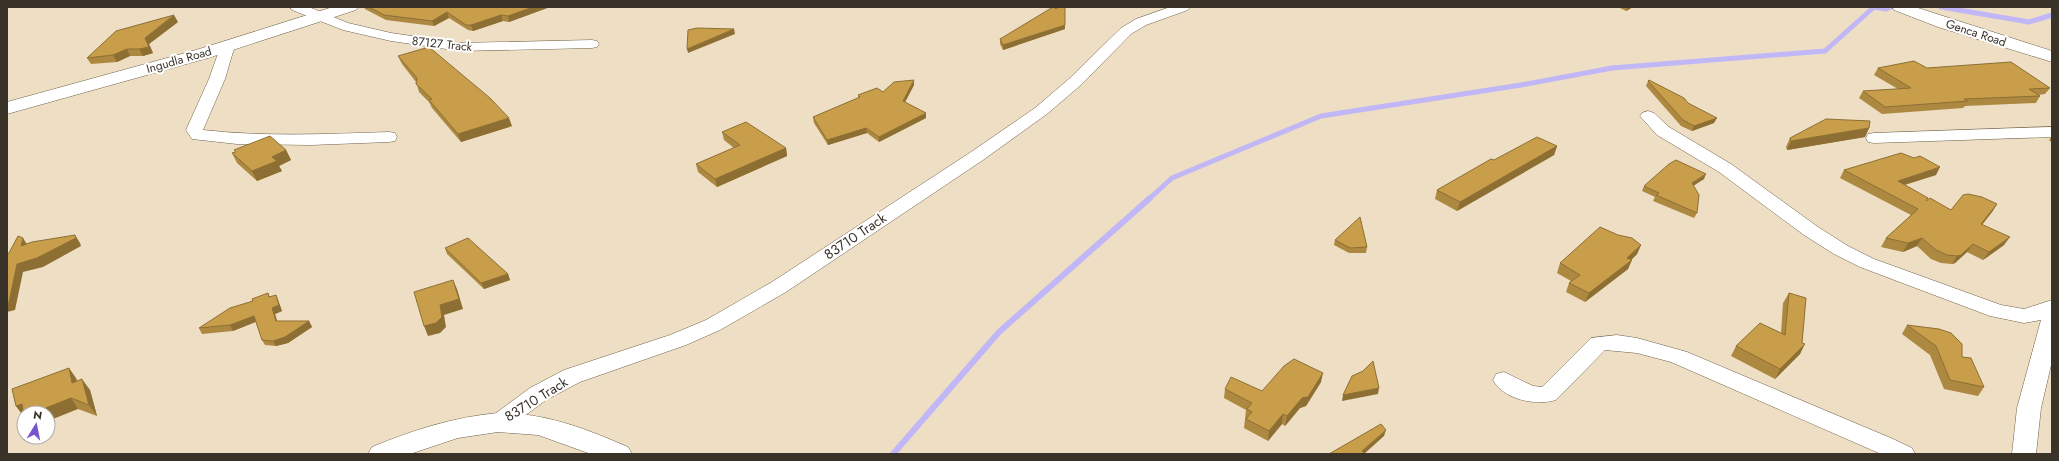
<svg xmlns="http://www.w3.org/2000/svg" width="2059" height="461" viewBox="0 0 2059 461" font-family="Jost,sans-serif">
<rect width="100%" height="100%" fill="#eddec4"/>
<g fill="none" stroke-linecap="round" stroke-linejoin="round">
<g stroke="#c1b6f6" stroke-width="5">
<path d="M1941,7l88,15 23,-7"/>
<path d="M1149,199l23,-21 149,-62 200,-31 91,-17 213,-17 49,-44 12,2 4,-2"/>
</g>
<path stroke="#c1b6f6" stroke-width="6" d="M893,454l106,-122 151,-134"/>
<defs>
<g id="minor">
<path d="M290,7h19l39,16 43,10 69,10 132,-3 5,1 2,3 -2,3 -5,1 -132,3 -69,-10 -48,-11 -51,-20z"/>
<path d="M1170,7h20l-2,3 -42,15 -15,9 -49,50 -35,30 -64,46 -197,132 -66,38 -34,15 -106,37 -34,18 -38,28 -8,3 -8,-3 -4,-6 4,-6 38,-28 34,-18 106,-35 36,-15 66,-38 199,-130 64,-44 35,-30 51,-50 15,-9z"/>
<path d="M228,41l5,1 2,3 -10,34 -22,51c62,7 124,4 186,2l6,1 2,4 -2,4 -6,1 -78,3 -74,-1 -45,-5 -6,-9 23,-51 12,-34 2,-3z"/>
<path d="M1648,111l6,2 15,14 62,37 87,63 30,19 26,13 127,46 23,4 28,-9v61l-11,47 -5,46h-24l5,-46 24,-88 -17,3 -34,-7 -130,-49 -26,-13 -30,-19 -85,-63 -62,-37 -17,-19 2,-3z"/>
<path d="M2052,127v10l-178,6 -6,-1 -2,-4 2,-4 6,-1z"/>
<path d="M1617,335l20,3 50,14 206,87 19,9 3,6h-34l-210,-92 -34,-9 -32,-3 -49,50c-20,6 -52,0 -63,-20l3,-6 8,-2 29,14 9,1 49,-49z"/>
</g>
<g id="tertiary">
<path d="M333,7h25l-2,3 -148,48 -201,56v-12l189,-52z"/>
<path d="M1892,7h23l137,44v11l-114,-35 -44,-17z"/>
<path d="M498,413c48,0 86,15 130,34l4,7h-41l-53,-19 -40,-3 -40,6 -48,16h-42l4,-7c41,-17 82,-30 126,-34z"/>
</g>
</defs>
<use href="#minor" stroke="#6f624a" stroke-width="1"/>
<use href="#tertiary" stroke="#6f624a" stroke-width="1"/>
<use href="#minor" fill="#fff" fill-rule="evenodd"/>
<use href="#tertiary" fill="#fff" fill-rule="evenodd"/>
</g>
<g fill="#ad8840">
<path d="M364,7h186l-41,15 -6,-1 -30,10 -5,-1 -19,-12 -15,8 -48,-6 -21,-11z"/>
<path d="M1618,7h15l-7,4z"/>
<path d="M178,22l-29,22 4,9 -10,3h-13l-13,6 -26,2 -4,-6z"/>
<path d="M1065,29l-62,21 -3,-6v-5z"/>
<path d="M398,56l114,70 -51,16 -29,-34 -3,-6 -10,-10 -3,-10 -14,-18z"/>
<path d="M1878,68h49l123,20 -5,6 -7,1 2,1 -4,7 -71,3 -2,2 -81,6 -23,-16 4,-7 35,-2 -24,-14z"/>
<path d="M1648,81l40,22 26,20 -22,8 -11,-5 -35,-40z"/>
<path d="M914,85l-9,17 21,16 -47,24 -12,-9 -39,12 -14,-22 -1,-6 45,-19v-3l25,-3z"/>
<path d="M1869,128l-4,9 -78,13 -1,-3 4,-9z"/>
<path d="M722,132l64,16 1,8 -70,31 -19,-15 -2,-8 38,-16 -10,-8z"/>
<path d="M2052,136v7l-3,-3z"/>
<path d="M1557,146l-3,9 -97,56 -22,-12 2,-9 57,-30z"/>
<path d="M234,150h52l5,10 -12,6 3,5 -25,10 -20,-18 -5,-10 3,-1z"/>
<path d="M1844,170l92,5 -31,10 21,16 25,9 46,-6 -5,8 -10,13 22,20 -21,15 -16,-8 -12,11 -3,1 -11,-1 -10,-4 -14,-13 -14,6 -22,-5 5,-9 25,-23 -71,-37z"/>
<path d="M1704,179l-10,6 3,28 -3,5 -41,-17 2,-4 -13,-6 2,-5z"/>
<path d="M1618,235l23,10 -4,9 -6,6 -3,9 -43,33 -19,-10 3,-9 2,-2 -14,-8 3,-10z"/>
<path d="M1335,240l32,7 -1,6h-17l-15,-8z"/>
<path d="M445,248l63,26 2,6 -26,9 -37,-35z"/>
<path d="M268,293l1,3 9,4 4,11 -7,3 2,7h32l3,6 -24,16 -12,3 -11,-1 -3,-5 -6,-18 -23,9 -31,3 -3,-6z"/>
<path d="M1789,293l13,50 -2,11 -25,25 -44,-23 5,-10 45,-13 2,-30z"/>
<path d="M1907,325l55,32 22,30 -6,9 -34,-7 -14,-34 -28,-21z"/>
<path d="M76,378l1,3 13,9 7,26 -19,-7 -54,4v4l-8,-11z"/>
<path d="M1321,382l-15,24 -6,2 -15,18 -3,-2 -14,17 -24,-13 2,-18 -22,-12 1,-9 37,2z"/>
</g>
<g fill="#8d6f34">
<path d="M533,7h17l-41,15 -1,-6z"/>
<path d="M1628,7h5l-7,4z"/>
<path d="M447,12l2,6 -15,8 -2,-5z"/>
<path d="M174,15l4,7 -29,22 4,9 -10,3 -4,-7 6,-11z"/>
<path d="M501,15l2,6 -30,10 -2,-6z"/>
<path d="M1065,25v4l-62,21v-5z"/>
<path d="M734,29l1,5 -47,19 -1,-4z"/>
<path d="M127,49l3,7 -13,6 -4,-7z"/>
<path d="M914,80v5l-11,21v-5z"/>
<path d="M926,113v5l-47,24v-5z"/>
<path d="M509,118l3,8 -51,16 -3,-8z"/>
<path d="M1717,118l-3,5 -22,8 2,-5z"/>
<path d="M866,128l1,5 -39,12 -1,-5z"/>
<path d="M1869,128l-4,9 -78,13 4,-9z"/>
<path d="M1557,146l-3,9 -97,56 3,-9z"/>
<path d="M786,148l1,8 -70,31 -2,-8z"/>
<path d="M286,150l5,10 -12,6 3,5 -25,10 -5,-10 20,-14z"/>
<path d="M1940,167l-4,8 -43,13 5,-7z"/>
<path d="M1706,174l-2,5 -14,9 2,-5z"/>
<path d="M1997,204l-5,8 -16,20 5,-8z"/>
<path d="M75,235l5,8 1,3 -38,21 -20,5 -8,38 -8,2v-9l10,-39z"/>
<path d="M2010,237l-6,8 -21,15 6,-8z"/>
<path d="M23,238l5,8h-7z"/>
<path d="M1922,238l-5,8 -14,6 5,-9z"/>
<path d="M1973,244l-6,8 -12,11 -3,1 5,-8z"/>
<path d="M1641,245l-4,9 -7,7 2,-1 -4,9 -43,33 4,-9z"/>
<path d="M508,274l2,6 -26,9 -3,-6z"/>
<path d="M453,280l4,9 6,20 -19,6 2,12 -6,6 -12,3 -4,-10 16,-21z"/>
<path d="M276,295l2,5 4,11 -7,3 4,13 -3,-6 -4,-13z"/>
<path d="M254,316l3,5 -24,10 -3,-6z"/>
<path d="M309,321l3,6 -24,16 -12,3 -3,-5z"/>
<path d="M1805,344l-5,10 -25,25 5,-10z"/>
<path d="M69,368l7,10 4,15 -8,-10z"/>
<path d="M1323,373l-2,9 -15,24 -6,2 -15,18 2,-10z"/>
<path d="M82,379l8,11 7,26 -8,-11z"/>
<path d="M1379,388l-1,6 -36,7 1,-6z"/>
<path d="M71,398l7,11 -30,12v-8h-15z"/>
<path d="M22,404l2,9v4l-8,-11z"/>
<path d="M1283,414l-1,10 -14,17 1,-10z"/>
<path d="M1386,430l-2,6 -20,18 -2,-3z"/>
</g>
<g fill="#c99e4b" stroke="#8d6f34">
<path d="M369,7h164l-25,9 -7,-1 -30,10h-5l-19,-13 -15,9 -48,-6z"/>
<path d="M1053,7l3,2 3,-2h6v18l-62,20 -3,-6z"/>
<path d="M174,15l-29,23 4,9 -10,2h-12l-14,6 -26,3 29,-27z"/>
<path d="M697,28l37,1 -47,20 1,-19z"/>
<path d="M429,47l61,51 19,20 -51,16 -29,-34 3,-1 -16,-15 1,-6 -19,-22z"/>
<path d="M1914,61l13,7 84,-6 39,26 -21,1 11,7 -76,3 4,2 -83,6 -22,-16 48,-3 -33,-20z"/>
<path d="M914,80l-11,21 23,12 -47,24 -13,-9 -39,12 -14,-23 47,-20 -2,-2 19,-7 6,4 11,-10z"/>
<path d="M1649,80l35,18 4,5 29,15 -23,8 -11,-6 -35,-39z"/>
<path d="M1826,119l44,2 -1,7 -78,13 -1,-3z"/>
<path d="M746,122l40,26 -71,31 -19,-15 44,-19 -18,-13z"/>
<path d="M270,136l16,14 -14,7 5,4 -25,10 -20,-18 4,-1 -2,-2z"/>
<path d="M1537,137l20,9 -97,56 -23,-12 54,-31 3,1z"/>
<path d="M1901,153l13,5 6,-2 20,11 -42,14 30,17 -2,3 4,-3 21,12 12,-15 5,-1 14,3 15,7 -16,20 29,13 -21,15 -16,-8 -12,11 -4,1 -10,-1 -11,-5 -14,-12 -14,5 -22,-5 32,-29 -74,-39z"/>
<path d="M1676,160l30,14 -14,9 7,12 -2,18 -41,-18 3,-2 -15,-7 25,-22z"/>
<path d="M1360,217l7,30 -17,1 -15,-8z"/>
<path d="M1600,227l18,8 14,3 9,7 -14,13 5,2 -43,33 -20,-10 11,-8 -20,-12z"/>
<path d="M75,235l1,3 -39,20 -20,6 -8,38 -2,1v-49l2,-1 9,-17 5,2 -2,8 11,-4z"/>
<path d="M468,238l40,36 -27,9 -36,-35z"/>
<path d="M453,280l6,19 -19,6 2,12 -6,6 -12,3 -10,-34z"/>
<path d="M268,293l1,4 7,-2 3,10 -7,3 4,13h33l-24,16 -12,4 -11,-1 -8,-24 -24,9 -31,3 31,-20 23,-7 -1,-2z"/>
<path d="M1789,293l17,5 -4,45 3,1 -25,25 -44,-23 24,-23 25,12z"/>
<path d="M1907,325l32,4 12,4 11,11v13l9,1 13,29 -34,-7 -14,-34z"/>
<path d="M1294,359l29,14 -15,24 -6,1 -15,18 -4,-2 -14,17 -23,-12 6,-7 -5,-3 5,-6 -27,-14 6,-12 31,14 22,-25z"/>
<path d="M1373,361l6,27 -36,7 9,-19 11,-5z"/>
<path d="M69,368l3,15 10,-4 7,26 -18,-7 -38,15h-9v3l-2,-12 -6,2 -4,-17z"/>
<path d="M1381,424l5,6 -24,21 3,3h-36z"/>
</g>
<g text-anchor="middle" stroke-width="4" stroke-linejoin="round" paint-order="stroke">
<g font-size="12" fill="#383228" stroke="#fff">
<text transform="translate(1976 33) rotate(18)" y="4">Genca Road</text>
<text transform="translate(442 44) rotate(6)" y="4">87127 Track</text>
<text transform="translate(179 60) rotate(-16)" y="4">Ingudla Road</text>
</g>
<g font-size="14" fill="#383228" stroke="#fff">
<text transform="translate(855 236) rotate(-34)" y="5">83710 Track</text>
<text transform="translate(536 399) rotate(-32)" y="5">83710 Track</text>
</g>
</g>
<rect width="2059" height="461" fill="none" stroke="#383228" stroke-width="16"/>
<g transform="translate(36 425) rotate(10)"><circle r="19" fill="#ffffff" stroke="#afada9"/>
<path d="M0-3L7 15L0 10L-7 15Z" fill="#7755cf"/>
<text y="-6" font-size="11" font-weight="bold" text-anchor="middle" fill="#383228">N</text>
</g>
</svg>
